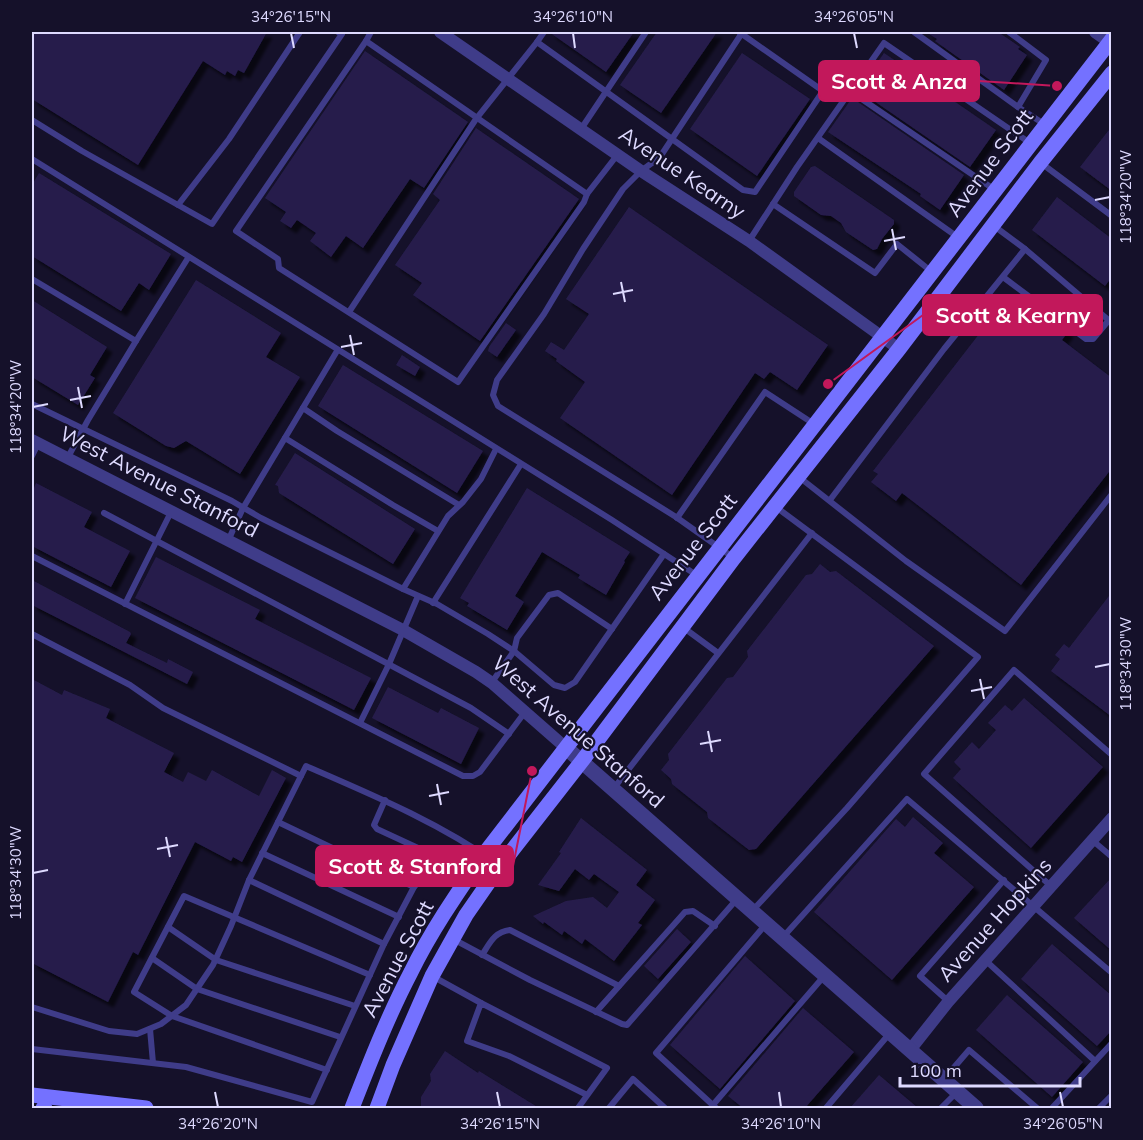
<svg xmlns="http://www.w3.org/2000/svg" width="1143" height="1140" viewBox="0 0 1143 1140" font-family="Mulish,sans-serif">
<defs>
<filter id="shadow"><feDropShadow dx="5.5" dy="5.5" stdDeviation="1.5" flood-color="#0009"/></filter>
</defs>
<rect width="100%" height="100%" fill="#15112a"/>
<g fill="#261d4b" filter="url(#shadow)">
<path d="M32,32h235l-23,41 -6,-3 -3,6 -8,-5 -2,4 -22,-14 -65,104 -106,-66z"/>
<path d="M549,32h85l-28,40z"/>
<path d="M657,32h60l-56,81 -41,-28z"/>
<path d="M926,32h72l22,15 -2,2 9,6 -23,35 -69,-49 2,-2z"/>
<path d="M365,51l103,71 -44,66 -14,-9 -47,69 -17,-12 -15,21 -21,-16 6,-8 -19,-13 -6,8 -11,-7 6,-9 -21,-14z"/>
<path d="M742,53l68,46 -53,77 -67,-47z"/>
<path d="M884,53l112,77 -26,37 -112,-77z"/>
<path d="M852,98l112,77 -24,35 -20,-14 1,-2 -93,-62z"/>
<path d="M1112,126v65l-32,-24z"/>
<path d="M476,128l103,71 -99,142 -67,-46 9,-12 -27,-18 45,-65 -7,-6z"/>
<path d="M815,166l79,54v4l-12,15 -5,10 -4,1 -27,-18 -5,-9 -10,-7 -10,-1 -27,-19v-4l17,-25z"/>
<path d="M39,173l132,81 -22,36 -10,-7 -18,28 -89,-55v-71z"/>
<path d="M1057,197l55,42v38l-7,9 -73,-56z"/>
<path d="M629,207l199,138 -31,45 -27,-18 -6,7 -9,-6 -83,122 -112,-77 25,-36 -29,-21 1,-2 -12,-8 6,-9 13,8 25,-36 -23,-15z"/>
<path d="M196,280l85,53 -15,24 34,20 -60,97 -54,-33 -12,7 -8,-2 -53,-33z"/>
<path d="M1007,298l18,13 6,-7 37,28 -6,8 50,38v90l-91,117 -119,-92 -6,8 -25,-19 7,-8 -5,-3z"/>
<path d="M32,300l75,47 -17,28 5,3 -17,27 -46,-28z"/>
<path d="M506,323l10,7 -19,27 -9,-6 1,-4z"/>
<path d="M402,355l18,12 -5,9 -19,-11z"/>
<path d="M343,365l140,86 -26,42 -139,-87z"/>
<path d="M295,453l120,76 -22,35 -114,-71 -1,-7 -3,-1z"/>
<path d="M36,483l56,29 -8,15 46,24 -19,36 -79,-41v-53z"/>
<path d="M527,488l103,64 -6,9 1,1 -19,33 -28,-17 2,-3 -38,-23 -27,44 9,6 -17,28 -40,-24 2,-3 -9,-5z"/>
<path d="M156,557l104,53 -5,9 116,59 -17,32 -219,-112z"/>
<path d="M820,564l10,8 6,-1 98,75 -178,203 -7,1 -41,-32 -1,-6 -35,-28 -1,-5 -10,-9 8,-10 -1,-6 59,-76 6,-1 15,-20 -1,-6 59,-76 6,-1z"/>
<path d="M32,580l98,52 1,2 -5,9 41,20 1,-4 25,13 -6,12 -155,-79z"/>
<path d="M1112,592v125l-61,-46 9,-12 -5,-4 9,-11 5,4z"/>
<path d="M32,679l30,16 2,-5 46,19 -4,9 68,35 -10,19 19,10 5,-10 18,9 6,-11 47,26 13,-26 14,8 -44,84 -9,-5 -2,4 -36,-19 -57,113 -5,-3 -25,50 -76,-39z"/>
<path d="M388,687l50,26 3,-5 38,20 -18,36 -89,-46z"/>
<path d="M1024,698l79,69 -72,81 -78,-70 8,-9 -7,-7 18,-20 7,7 17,-19 -8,-7 17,-18 7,6z"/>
<path d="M913,817l30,26 -9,10 40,34 -82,93 -78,-68 82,-93 9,8z"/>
<path d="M581,818l66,52 -11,15 19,15 -17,23 4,2 -28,36 -29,-22 -3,5 -18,-13 -2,4 -18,-13 -1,2 -10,-8 33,-15 27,-4 14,11 12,-16 -25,-18 -5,6 -14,-11 -16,22 -21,-6 23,-32 -2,-1z"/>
<path d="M1112,877v74l-38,-33z"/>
<path d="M677,929l14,13 -33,37 -14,-13z"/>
<path d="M1052,944l60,52v34l-15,16 -76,-67z"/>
<path d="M745,956l50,45 -75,88 -50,-44z"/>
<path d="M1007,995l76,67 -31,35 -76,-67z"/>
<path d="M803,1008l51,44 -49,56h-62l-15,-12z"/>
<path d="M445,1051l33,22 1,-2 60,37h-118v-11l10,-16 -1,-7z"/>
<path d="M879,1075l39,33h-68z"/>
</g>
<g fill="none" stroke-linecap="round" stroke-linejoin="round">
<g stroke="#3f3c89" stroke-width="6">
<path d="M371,32l-5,9 221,153 31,-40"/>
<path d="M914,32l104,75 28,-47 -37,-28"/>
<path d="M366,41l-130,190 42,28 1,9 179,114 126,-180 3,-8"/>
<path d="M537,42l7,-10"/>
<path d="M850,91l145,99"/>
<path d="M1018,107l26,17"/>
<path d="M32,120l50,31 96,54 51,-66 71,-107"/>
<path d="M581,129l65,-97"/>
<path d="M818,138l141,100"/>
<path d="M32,159l580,361 86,56"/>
<path d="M1041,163l71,53"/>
<path d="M773,204l102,69 22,-29 35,28"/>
<path d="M178,205l34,19 130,-190 -4,-2"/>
<path d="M994,226l31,23 87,74"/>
<path d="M749,241l48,-74 87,-124 146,100"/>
<path d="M1003,277l83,62h7l16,-19"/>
<path d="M32,279l104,62 -48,79 -21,39"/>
<path d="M349,312l127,-193 61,-77 206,148 12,2 68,-101 -84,-59"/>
<path d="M136,341l52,-83"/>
<path d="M32,404l200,97 29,17 142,71 34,15 51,30 26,17 40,34 11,3 10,-6 89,-128"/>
<path d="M303,408l34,23 122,74"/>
<path d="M285,438l108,67 45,26"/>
<path d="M32,456l6,-12"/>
<path d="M799,477l107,84 99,70 107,-137"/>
<path d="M830,500l114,-151 81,-100"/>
<path d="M104,513l367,195 38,26"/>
<path d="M677,518l88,-126 49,32"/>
<path d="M228,541l15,-33 94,-157"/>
<path d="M32,556l431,220h10l7,-4 45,-60"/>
<path d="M734,558l-58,-41 -178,-111 -5,-11 4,-15 47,-66 39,-65 40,-60 18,-18 19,-14 82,-124"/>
<path d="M403,589l45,-73 15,-14 18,-23 15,-30"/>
<path d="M433,603l88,-139"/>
<path d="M125,604l46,-92"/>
<path d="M684,628l34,25"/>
<path d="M32,634l98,51 33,23 138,68"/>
<path d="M492,682l22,-31 3,-13 32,-43 9,-2 54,36"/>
<path d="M360,723l29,-59 29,-68"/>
<path d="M614,788l198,-255"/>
<path d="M278,822l136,65"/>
<path d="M1092,840l20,17"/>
<path d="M262,853l137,64"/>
<path d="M249,880l135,64"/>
<path d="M1051,886l-127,-112 90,-104 98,85"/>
<path d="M753,910l94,-102 131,-151 -202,-150"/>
<path d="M168,927l48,33 139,46"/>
<path d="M783,937l124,-138 205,174"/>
<path d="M453,939l77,41 92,44 5,1 110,-126"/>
<path d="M482,955c8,-12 12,-23 28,-25l109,56"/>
<path d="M152,958l45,31 143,48"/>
<path d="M985,960l110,101"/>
<path d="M432,976l49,27"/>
<path d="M948,1001l-28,-25 84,-96"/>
<path d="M32,1007l77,24 28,3 24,-10 25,-19 27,-40 18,-39 18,-46 57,-114c67,29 134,57 193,99"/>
<path d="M596,1012l89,-100 8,-1 22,15"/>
<path d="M150,1029l3,34"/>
<path d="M32,1049l154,18 126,35 72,-158 30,-57 21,-23v-5l-4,-5 -54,-25 -3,-4 11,-25"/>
<path d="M327,1070l-155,-54 -38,-24 50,-96 186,79"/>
<path d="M944,1079l25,-29 68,58"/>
<path d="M712,1106l113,-131"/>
<path d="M578,1108l29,-40 -126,-65 -14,38 42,15 78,39"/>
<path d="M609,1108l24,-29 32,29"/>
<path d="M716,1108l-60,-55 110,-129"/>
<path d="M826,1108l64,-75"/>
<path d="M941,1108l16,-16"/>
<path d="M1052,1108l60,-65"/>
<path d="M1099,1108l13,-13"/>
</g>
<g stroke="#3f3c89" stroke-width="12">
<path d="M440,32l201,139 108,70 150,108"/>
<path d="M1095,32l17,12"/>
<path d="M32,440l371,190 73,42 16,11 73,64"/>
<path d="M910,1050l38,-48 164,-184"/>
</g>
<path stroke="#3f3c89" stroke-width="15" d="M565,747l411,361"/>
<g stroke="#7471ff" stroke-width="15">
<path d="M32,1095l114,13"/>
<path d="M43,1108h2"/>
<path d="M352,1108c18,-46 36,-92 59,-136 20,-41 47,-80 73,-118l628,-815"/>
<path d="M377,1108l16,-43 39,-89 34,-61 34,-49 82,-105 152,-203 165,-209 141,-186 72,-90"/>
</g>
</g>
<path fill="none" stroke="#dedaff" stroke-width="2" d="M291,33l3,15M573,33l2,15M854,33l3,15M1095,200l15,-3M892,229l4,21M884,241l21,-4M621,282l4,20M613,294l20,-4M350,335l4,20M341,347l21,-4M78,387l4,21M70,400l21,-4M33,407l15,-3M1095,667l15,-3M980,679l4,20M971,691l21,-4M708,731l4,21M700,744l21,-4M437,784l4,21M429,796l20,-4M166,837l4,20M157,849l21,-4M33,873l15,-3M215,1092l3,15M497,1092l3,15M779,1092l2,15M1060,1092l3,15"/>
<g text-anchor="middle" stroke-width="4.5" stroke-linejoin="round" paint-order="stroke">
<g font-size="21" fill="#dedaff" stroke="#15112a">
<text transform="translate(990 163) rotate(-53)" y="7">Avenue Scott</text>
<text transform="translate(682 173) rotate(34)" y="7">Avenue Kearny</text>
<text transform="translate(159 482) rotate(27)" y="7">West Avenue Stanford</text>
<text transform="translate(693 547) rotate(-52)" y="7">Avenue Scott</text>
<text transform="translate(578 732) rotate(41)" y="7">West Avenue Stanford</text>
<text transform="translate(995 920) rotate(-48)" y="7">Avenue Hopkins</text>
<text transform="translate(398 959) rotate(-62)" y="7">Avenue Scott</text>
</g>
</g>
<path fill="none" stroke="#c2185b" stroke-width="2" d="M1057 86L979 81M828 384L923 315M532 771L513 866"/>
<g fill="#c2185b" stroke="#15112a" stroke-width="2">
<circle cx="1057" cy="86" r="6"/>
<circle cx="828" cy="384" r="6"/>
<circle cx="532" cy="771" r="6"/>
</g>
<g fill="#c2185b" stroke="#c2185b" stroke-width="2">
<rect x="819" y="61" width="160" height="40" rx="6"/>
<rect x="923" y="295" width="179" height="40" rx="6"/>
<rect x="316" y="846" width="197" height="40" rx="6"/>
</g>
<g font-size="22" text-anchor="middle" font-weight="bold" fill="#fff">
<text x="899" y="89">Scott &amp; Anza</text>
<text x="1013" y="323">Scott &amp; Kearny</text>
<text x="415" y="874">Scott &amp; Stanford</text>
</g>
<rect width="1143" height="1140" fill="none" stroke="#15112a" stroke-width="66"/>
<path d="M900 1077v9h180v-9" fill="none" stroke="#dedaff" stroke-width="3"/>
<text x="909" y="1077" font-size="18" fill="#dedaff" stroke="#15112a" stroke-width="4.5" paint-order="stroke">100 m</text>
<rect x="33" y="33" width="1077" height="1074" fill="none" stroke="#dedaff" stroke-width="2"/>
<g font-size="15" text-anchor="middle" fill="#dedaff">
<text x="291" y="22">34°26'15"N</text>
<text x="573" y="22">34°26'10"N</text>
<text x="854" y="22">34°26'05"N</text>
<text transform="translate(1126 197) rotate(-90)" y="5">118°34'20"W</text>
<text transform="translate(16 407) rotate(-90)" y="5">118°34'20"W</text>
<text transform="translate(1126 664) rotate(-90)" y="5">118°34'30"W</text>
<text transform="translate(16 873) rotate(-90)" y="5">118°34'30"W</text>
<text x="218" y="1129">34°26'20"N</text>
<text x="500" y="1129">34°26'15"N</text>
<text x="781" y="1129">34°26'10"N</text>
<text x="1063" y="1129">34°26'05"N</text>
</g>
</svg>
